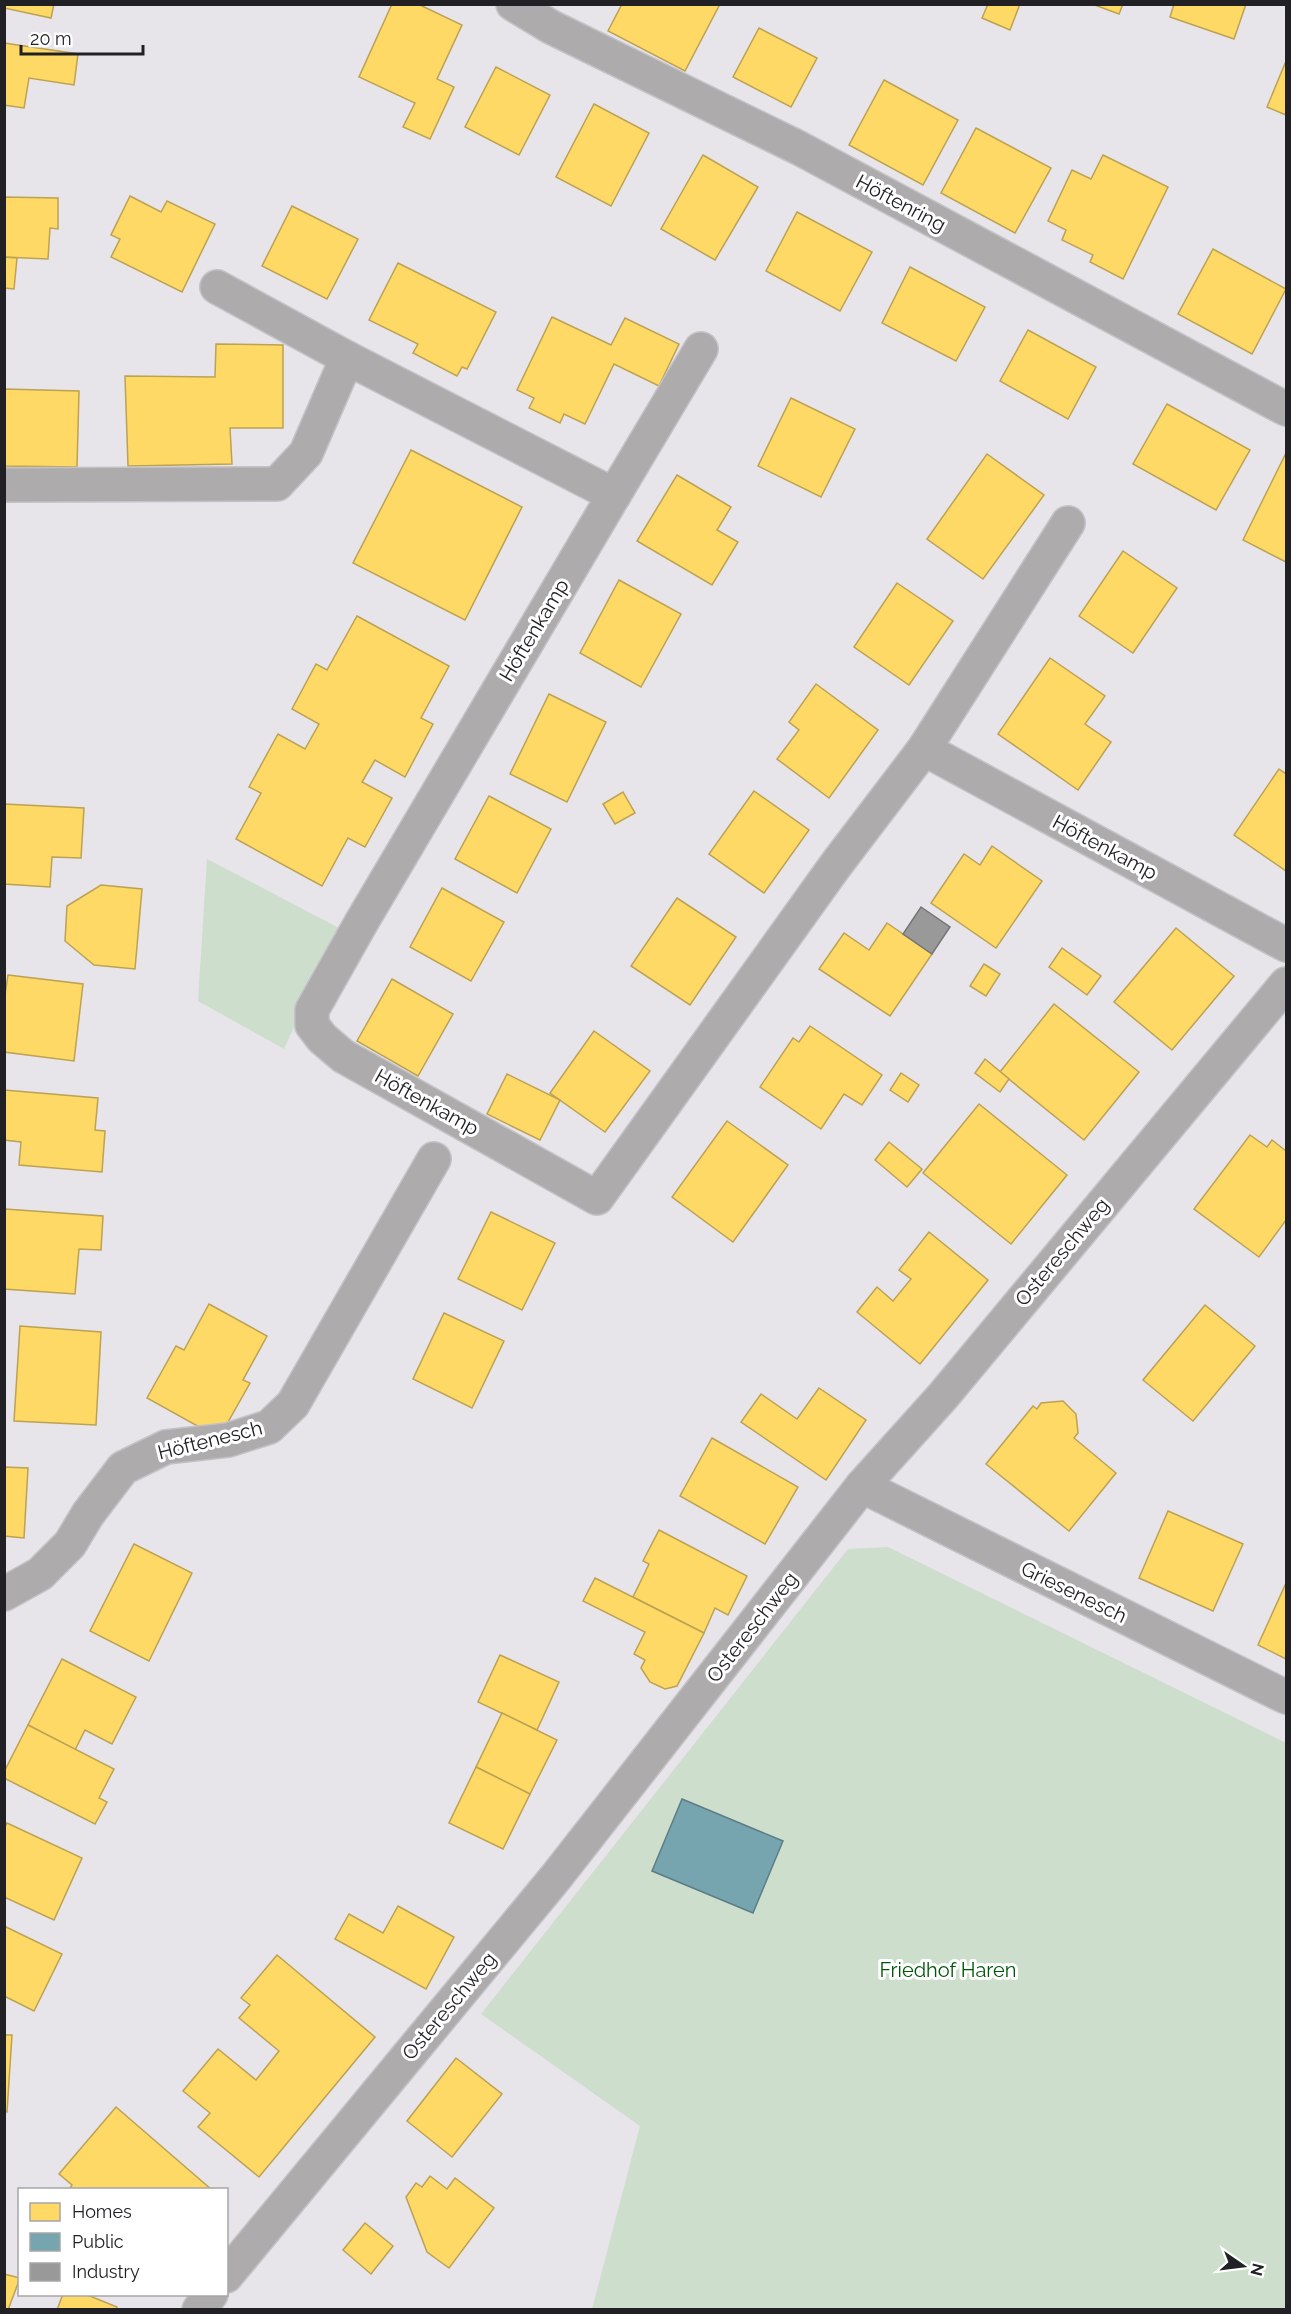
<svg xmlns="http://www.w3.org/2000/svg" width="1291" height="2314" viewBox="0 0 1291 2314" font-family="Raleway,sans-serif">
<rect width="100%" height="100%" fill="#e7e4ea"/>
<g fill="#cddecd">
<path d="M207,859l132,69 -55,121 -86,-48z"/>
<path d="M888,1547l398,196v566h-694l48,-183 -159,-112 367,-465z"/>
</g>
<g fill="#ffd966" stroke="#bca252" stroke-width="1.5">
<path d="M4,4h50l-3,14 -47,-10z"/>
<path d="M392,4h26l44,21 -25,54 17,8 -24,52 -27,-12 12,-24 -56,-26z"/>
<path d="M622,4h98l-35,67 -77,-40z"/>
<path d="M988,4h32l-10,26 -28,-12z"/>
<path d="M1092,4h31l-4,10z"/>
<path d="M1174,4h72l-12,35 -64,-22z"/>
<path d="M759,28l58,30 -26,49 -58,-30z"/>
<path d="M4,43l74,11 -4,31 -45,-7 -5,30 -20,-3z"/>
<path d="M1286,61v54l-19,-8z"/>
<path d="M496,67l54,28 -31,60 -54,-28z"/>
<path d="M884,80l74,40 -35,65 -74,-40z"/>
<path d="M594,104l55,29 -38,73 -55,-29z"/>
<path d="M976,128l75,40 -36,65 -74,-40z"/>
<path d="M703,155l55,32 -43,73 -54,-31z"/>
<path d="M1103,155l65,32 -45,92 -33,-17 3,-7 -31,-15 4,-10 -18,-9 24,-51 19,9z"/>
<path d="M130,196l31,16 6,-11 48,23 -33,68 -71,-35 9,-18 -9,-4z"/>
<path d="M4,197l54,1v31l-8,-1 -2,31 -44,-2z"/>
<path d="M292,206l66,33 -31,60 -65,-33z"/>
<path d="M797,212l75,40 -32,59 -74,-40z"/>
<path d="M1213,249l73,40 -34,65 -74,-40z"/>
<path d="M4,257l13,1 -3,31 -10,-1z"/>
<path d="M398,263l98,49 -29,57 -5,-2 -5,9 -44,-23 5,-9 -49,-24z"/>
<path d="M910,267l75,40 -29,54 -74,-38z"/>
<path d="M552,317l59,28 14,-27 54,26 -20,42 -45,-22 -29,60 -21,-10 -4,9 -31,-15 5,-10 -17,-8z"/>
<path d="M1028,330l68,37 -28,52 -68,-38z"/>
<path d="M216,344l67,1v83h-53l2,36 -104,2 -3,-90 90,1z"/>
<path d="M4,389l75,2 -2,76 -73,-1z"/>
<path d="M791,398l64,31 -34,68 -63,-31z"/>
<path d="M1167,404l83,46 -34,60 -83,-46z"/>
<path d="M411,450l111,57 -57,113 -112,-57z"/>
<path d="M1286,453v109l-43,-22z"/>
<path d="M987,454l57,41 -61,84 -56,-40z"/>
<path d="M677,475l54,32 -14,23 21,12 -26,43 -75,-44z"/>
<path d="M1123,551l54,37 -44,65 -54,-37z"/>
<path d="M619,580l62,34 -40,73 -61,-34z"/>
<path d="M897,583l56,38 -44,64 -55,-38z"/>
<path d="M357,616l92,50 -28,52 12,6 -28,53 -30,-17 -13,22 30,16 -27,49 -17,-9 -26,48 -86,-47 25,-46 -12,-6 29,-53 27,15 14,-25 -27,-15 24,-45 11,6z"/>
<path d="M1050,658l55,38 -20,28 26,18 -33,48 -80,-56z"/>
<path d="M816,684l62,46 -49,68 -52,-39 22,-29 -10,-8z"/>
<path d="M549,694l57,28 -39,80 -57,-28z"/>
<path d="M1279,769l7,5v97l-52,-36z"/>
<path d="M754,791l55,39 -45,63 -55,-39z"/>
<path d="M623,792l12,21 -20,11 -12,-20z"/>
<path d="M489,796l62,33 -34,64 -62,-34z"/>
<path d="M4,804l80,4 -3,50 -29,-1 -2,30 -46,-3z"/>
<path d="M992,846l50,35 -46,67 -65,-45 33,-49 16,11z"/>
<path d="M101,885l41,4 -7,80 -41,-4 -29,-24 2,-35z"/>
<path d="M442,888l62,34 -33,59 -61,-34z"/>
<path d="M677,898l59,39 -46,68 -59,-39z"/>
<path d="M887,923l45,31 -42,62 -71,-47 25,-36 25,17z"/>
<path d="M1176,928l58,48 -62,74 -58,-48z"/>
<path d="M1062,948l39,28 -14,19 -38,-28z"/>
<path d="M984,964l16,10 -14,22 -16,-10z"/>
<path d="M8,975l75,9 -9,77 -70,-9v-50z"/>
<path d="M392,979l61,35 -35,62 -61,-35z"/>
<path d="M1054,1004l85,68 -55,68 -84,-68z"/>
<path d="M810,1026l72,49 -20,30 -18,-11 -23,35 -61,-42 33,-49 6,4z"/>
<path d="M594,1031l56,40 -45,61 -55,-39z"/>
<path d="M985,1059l24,20 -9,13 -25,-19z"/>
<path d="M901,1073l18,12 -11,17 -18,-12z"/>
<path d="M507,1074l53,26 -20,40 -53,-26z"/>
<path d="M4,1090l94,8 -3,32 10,1 -3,41 -83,-7 2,-23 -17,-2z"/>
<path d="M979,1104l88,71 -56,69 -88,-71z"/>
<path d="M727,1121l61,44 -55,77 -61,-45z"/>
<path d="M1250,1135l17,12 5,-7 14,11v69l-27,37 -65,-48z"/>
<path d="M889,1142l33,27 -15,18 -32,-27z"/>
<path d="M5,1209l98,7 -2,34 -22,-1 -4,45 -71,-5z"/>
<path d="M491,1212l64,31 -33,67 -64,-31z"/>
<path d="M929,1232l59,48 -68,84 -63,-52 20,-25 16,14 18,-22 -12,-9z"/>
<path d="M209,1304l58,32 -24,44 7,3 -31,55 -72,-40 29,-52 8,4z"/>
<path d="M1205,1305l50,41 -62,75 -50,-41z"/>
<path d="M444,1313l60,28 -32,67 -59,-29z"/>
<path d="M20,1326l81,6 -5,93 -82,-4z"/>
<path d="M819,1388l47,32 -40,60 -85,-58 20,-28 36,25z"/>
<path d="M1063,1401l13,13 2,19 -4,5 42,35 -47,58 -83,-67 47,-58 4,3 4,-6z"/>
<path d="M712,1438l86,49 -33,57 -85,-48z"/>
<path d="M4,1467l24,1 -4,70 -20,-2z"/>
<path d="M1168,1511l75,33 -30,67 -74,-33z"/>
<path d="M659,1530l88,46 -19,39 -13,-7 -11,25 -71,-36 16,-33 -6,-3z"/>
<path d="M134,1544l58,29 -43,88 -59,-30z"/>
<path d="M595,1578l109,55 -27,53 -12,3 -15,-7 -9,-14 4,-8 -11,-6 11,-22 -62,-31z"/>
<path d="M1286,1583v76l-28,-14z"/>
<path d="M500,1655l59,27 -22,48 -59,-28z"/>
<path d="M62,1659l74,38 -24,47 -27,-14 -10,20 -47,-25z"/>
<path d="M502,1713l55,27 -27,54 -54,-27z"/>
<path d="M28,1725l86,44 -15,29 8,4 -12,22 -91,-46v-6z"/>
<path d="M476,1767l54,27 -27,55 -54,-26z"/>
<path d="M7,1823l75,35 -28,62 -50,-23v-68z"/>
<path d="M398,1906l56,31 -28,52 -91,-50 14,-25 34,19z"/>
<path d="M4,1926l58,28 -28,57 -30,-15z"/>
<path d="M277,1955l98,82 -116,140 -61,-50 12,-14 -27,-22 35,-42 38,31 23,-29 -40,-33 11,-13 -9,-7z"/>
<path d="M4,2035h8l-5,77h-3z"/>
<path d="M456,2058l46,36 -50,63 -45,-36z"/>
<path d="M116,2107l96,83h-143l3,-5 -13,-11z"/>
<path d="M430,2176l17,13 8,-11 39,30 -45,60 -22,-16 -21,-55 10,-14 6,4z"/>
<path d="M365,2223l28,23 -22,28 -28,-24z"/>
<path d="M4,2274l16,4 -12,32h-4z"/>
<path d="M63,2294h22l32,13v3h-60z"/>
</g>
<path fill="#76a5af" stroke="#5c7d85" stroke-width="1.5" d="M682,1799l101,42 -30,72 -101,-42z"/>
<path fill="#999" stroke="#757576" stroke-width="1.5" d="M921,907l29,20 -18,27 -29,-20z"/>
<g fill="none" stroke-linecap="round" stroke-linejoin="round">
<defs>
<g id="street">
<path d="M513,4l38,23 248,121 487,261"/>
<path d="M217,287l130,71"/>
<path d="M4,485l273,-1 29,-31 41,-95 267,137 -253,428 -49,87v15l10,13 21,18 254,142 238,-332 89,-117 362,196"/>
<path d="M614,495l87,-146"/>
<path d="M924,749l144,-226"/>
<path d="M862,1486l424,211"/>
<path d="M4,1594l36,-20 30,-30 18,-30 35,-46 43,-21 62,-7 41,-13 24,-23 141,-245"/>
<path d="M226,2276l330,-399 306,-391 81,-90 343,-412"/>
<path d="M199,2310l12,-16"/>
</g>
</defs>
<use href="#street" stroke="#c3c2c6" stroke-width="36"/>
<use href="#street" stroke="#adabab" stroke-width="33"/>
</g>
<g text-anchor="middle" stroke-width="6" stroke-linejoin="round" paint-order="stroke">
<g font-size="20" fill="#212024" stroke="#fff">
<text transform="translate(901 203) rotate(28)" y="7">Höftenring</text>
<text transform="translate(534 630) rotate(-59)" y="7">Höftenkamp</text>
<text transform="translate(1105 847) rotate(28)" y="7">Höftenkamp</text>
<text transform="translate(427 1102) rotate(29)" y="7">Höftenkamp</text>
<text transform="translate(1062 1252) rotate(-50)" y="7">Ostereschweg</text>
<text transform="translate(210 1440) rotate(-14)" y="7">Höftenesch</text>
<text transform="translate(1074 1592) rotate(26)" y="7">Griesenesch</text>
<text transform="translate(752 1627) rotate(-52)" y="7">Ostereschweg</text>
<text transform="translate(449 2006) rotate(-50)" y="7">Ostereschweg</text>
</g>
<g font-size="20" fill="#01560a" stroke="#fff">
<text x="948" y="1977">Friedhof Haren</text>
</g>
</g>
<rect width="1291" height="2314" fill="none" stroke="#212024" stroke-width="12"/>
<rect x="18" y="2188" width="210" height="108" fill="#ffffff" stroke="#a6a6a7" stroke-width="1.5"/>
<rect x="30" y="2203" width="30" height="18" fill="#ffd966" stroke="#a6a6a7" stroke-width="1.5"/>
<text x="72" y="2218" font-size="18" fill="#212024">Homes</text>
<rect x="30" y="2233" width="30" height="18" fill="#76a5af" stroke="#a6a6a7" stroke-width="1.5"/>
<text x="72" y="2248" font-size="18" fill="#212024">Public</text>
<rect x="30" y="2263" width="30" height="18" fill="#999999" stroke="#a6a6a7" stroke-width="1.5"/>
<text x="72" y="2278" font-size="18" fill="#212024">Industry</text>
<g transform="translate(1243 2266) rotate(104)" stroke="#ffffff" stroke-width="4.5" paint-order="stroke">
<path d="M0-4.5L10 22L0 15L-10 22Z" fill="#212024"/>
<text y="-9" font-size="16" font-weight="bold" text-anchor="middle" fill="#212024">N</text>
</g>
<path d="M21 45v9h122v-9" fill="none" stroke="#212024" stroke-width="3"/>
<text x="30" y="45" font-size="18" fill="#212024" stroke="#ffffff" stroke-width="4.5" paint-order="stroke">20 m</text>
</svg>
